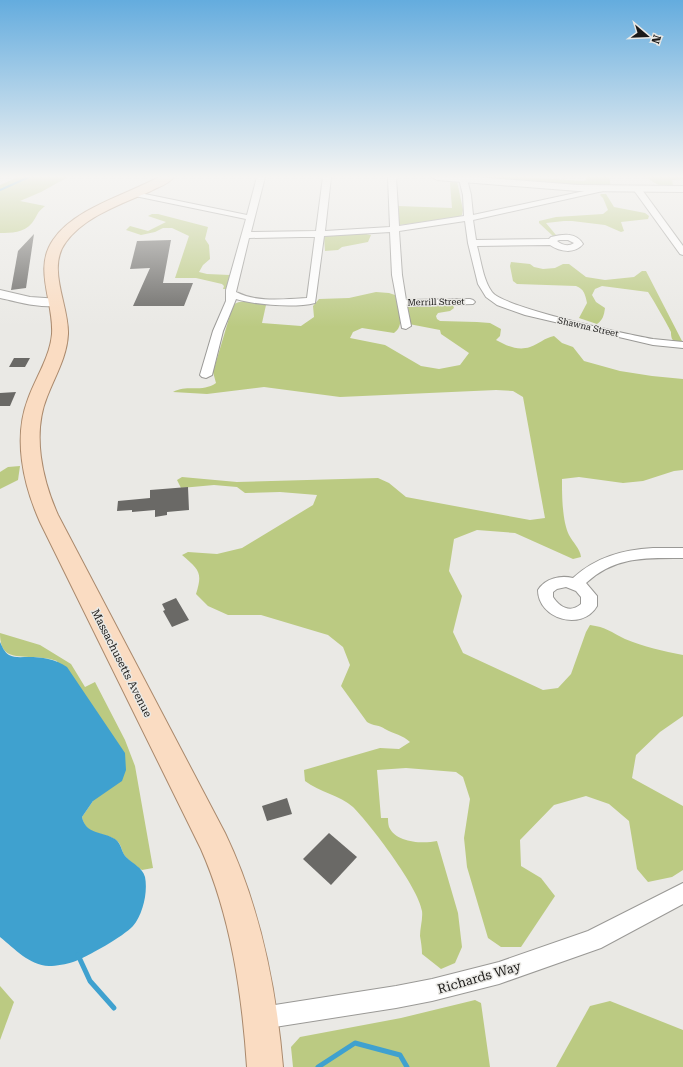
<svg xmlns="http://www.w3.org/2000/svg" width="683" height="1067" viewBox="0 0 683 1067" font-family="'Roboto Serif',serif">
<rect width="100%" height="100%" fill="#eae9e5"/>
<g fill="#bbca82">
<path d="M18,177h50l-27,15 -21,9 25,5c-9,7 -7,9 -13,17 -8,10 -21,10 -32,10v-48z"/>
<path d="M463,177h58l62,4 3,-1v-3h23l2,10 -4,1z"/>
<path d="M647,177h36v2l-11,1 1,6c-9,3 -20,-3 -26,-9z"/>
<path d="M451,181h6l6,29 -1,5 -4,3 -59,7 -1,-19 54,2 -2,-25z"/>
<path d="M601,194h5l8,13 31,6 4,3 -1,3 -27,3 3,9 -3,1 -16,-7 -33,-4h-8l-18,2 10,12 -3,1 -14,-13v-2l17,-4 47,-3 5,-4 -5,-12 -3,-3z"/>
<path d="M152,214h6l50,13 -3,12 4,6 1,14 -7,6 -4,7 8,2 23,1v14h-7l1,-3 -2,-2 -26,-6h-21l14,-42 -17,-8h-9l-8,4 -14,3 -15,-5 4,-4 18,5 18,-9 -18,-6z"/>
<path d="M330,234h36l5,1 -3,7 -26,5 -4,3 -13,1 -1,-14z"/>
<path d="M511,262l19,2 4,3 9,2 12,-1 8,-4h6l17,13 19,3 29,-3 8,-6h4l36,70h-8l-2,-2c-1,-3 -1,-5 -1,-7 -1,-3 -21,-38 -23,-40l-46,-6 -7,3 -3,6 4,7 9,6c-1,7 -2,12 -8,16l-18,-6 8,-15c-2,-9 -3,-14 -11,-17l-59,-2 -4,-3 -3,-15z"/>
<path d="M376,292l13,1 6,2c3,12 11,30 -1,38l-32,-5 -9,4 -3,6 35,7 36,21 18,3 21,-4 9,-12 -28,-19 -1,-4 -31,-6 -3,-17 1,-3 40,-1 6,2 1,3 -4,3 -12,2 -2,3 1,3 3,2 37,1 13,1 11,6 -1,7 -4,4c11,6 22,11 34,7 9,-3 14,-9 24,-11l8,7 11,4 11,14 36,10 32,5 31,3v91l-9,1 -31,10 -20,2 -44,-6 -17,2c0,15 0,42 7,56 4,8 11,13 12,22l-8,2 -58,-26 -38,-3 -23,9 -5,32 13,25 -9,36 10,21 80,37 15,-2 13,-14 15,-42 4,-7c16,2 21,7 35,14 19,8 38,12 58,16v61l-23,16 -24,23 -4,23 51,28v64l-11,7 -24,5 -11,-13 -8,-48 -20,-17 -23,-8 -32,9 -34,35 1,26 20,12 14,18 -34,51h-20l-13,-9 -21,-71 -3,-29 6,-39 -7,-22 -7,-5 -50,-4 -29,2 4,48h7c0,2 0,6 1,9 7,16 34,17 48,14l21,72 4,34 -7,16 -14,6 -19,-15c0,-6 -1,-12 -2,-18 0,-8 3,-17 2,-25 -3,-23 -52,-87 -69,-104 -13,-12 -34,-15 -48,-26l-1,-11 76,-22 19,1 11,-7c-7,-7 -16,-8 -25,-13 -5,-4 -12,-3 -18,-7l-26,-36 9,-21 -7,-18 -15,-12 -67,-20h-33l-20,-9 -12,-12c7,-22 3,-24 -14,-39l6,-3 29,2 25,-6 71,-43 4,-10 -37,-3 -35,1 -8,-6 -23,-2 -33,3 -4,-8 5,-3 55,5 141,-4 11,5 17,14 124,23 15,-2 -22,-121 -10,-6 -17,-1 -156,7 -76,-10 -57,7 -34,-2c14,-8 29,1 43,-9l-3,-11 20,-67c8,-7 23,-2 33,0l-4,18 39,3 13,-9 -1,-11 6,-7 30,-1z"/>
<path d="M20,466l-2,14 -18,9v-17l8,-5z"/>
<path d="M0,633l40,12 31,19 14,23 10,-5 30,58 10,26 18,102 -11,2c-5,-4 -13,-9 -17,-14 -4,-5 -3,-12 -9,-16 -13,-9 -30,-3 -34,-23l11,-16 -36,-140c-9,-3 -18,-4 -28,-4 -19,-1 -29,-2 -29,-24z"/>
<path d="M0,986l14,16 -14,38z"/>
<path d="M475,1000l6,3 9,64h-197l-2,-20 9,-10 101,-19z"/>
<path d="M610,1001l73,29v37h-127l34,-61z"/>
</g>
<path fill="#3fa1cf" d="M0,642c2,4 4,10 9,13 5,3 13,2 19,2 14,0 27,2 39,10l58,86 1,17 -4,11 -29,20 -11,16c4,18 20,14 33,22 7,5 6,13 11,18 7,7 16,10 19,20 3,15 -2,37 -12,49 -9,10 -46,31 -60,36 -6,2 -17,4 -24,4 -20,-1 -34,-17 -49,-29z"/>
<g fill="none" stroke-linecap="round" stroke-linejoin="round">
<path stroke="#3fa1cf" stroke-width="2" d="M0,190l29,-13"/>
<g stroke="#3fa1cf" stroke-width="5">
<path d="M78,955l12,26 24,27"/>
<path d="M318,1067l37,-24 45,12 7,12"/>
</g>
</g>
<g fill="#6a6966">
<path d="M34,234l-8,54 -15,2 7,-39z"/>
<path d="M171,240l-8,43h30l-9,23h-51l17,-38 -20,1 7,-28z"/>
<path d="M14,358h16l-5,9h-16z"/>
<path d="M16,392l-6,14h-10v-13z"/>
<path d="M188,487l1,23 -22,2v3l-12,2v-7l-23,2v-2l-15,1 1,-10 32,-3v-8z"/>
<path d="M176,598l13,22 -17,7 -9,-16 2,-1 -3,-6z"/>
<path d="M287,798l5,16 -25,7 -5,-15z"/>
<path d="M329,833l28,24 -26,28 -28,-26z"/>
</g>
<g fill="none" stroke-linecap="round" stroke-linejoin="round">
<defs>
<g id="minor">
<path d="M257,177h8l-14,55 65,-1 7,-54h8l-6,54 65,-4 -2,-50h8l3,49 65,-10 -1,-21 -4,-16 2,-2 6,2 4,16 2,20 130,-28h3l1,2 -4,2 -130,29 3,20 73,-1 2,-2c12,-3 25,-5 32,7 -8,10 -23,8 -33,1l-73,1c4,14 6,34 15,46 12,16 135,42 161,47 10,1 20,2 30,3v6l-30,-3 -128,-30 -28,-10 -11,-8 -8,-13 -10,-41 -3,-22 -66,10 3,44 4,25 64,-1 3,1 2,2 -2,2 -66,2 4,20 -5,3 -4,-1 -10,-53 -2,-43 -66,4 -9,67c-20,5 -59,2 -79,-4l-13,32 -11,44 -6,3 -4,-1 -2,-2 13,-44 13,-30v-11l20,-71 -111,-23 -4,-2 4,-2 112,23zM301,237h14l-8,61c-23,1 -49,5 -71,-6l13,-54zM559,240h9l6,3c-6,4 -12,2 -17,-2z"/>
<path d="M634,187h6l43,59v9l-3,-1 -47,-65z"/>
<path d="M653,548h30v10c-37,0 -68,-2 -97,25l11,13v10c-15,26 -59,13 -59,-16 7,-12 23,-15 35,-12 23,-21 49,-28 80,-30zM566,587l10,4 5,6v7c-10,9 -21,4 -28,-7v-5l4,-3z"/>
<path d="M683,883v21l-82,44 -102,36 -67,17 -36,7 -134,21 -8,-3 -3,-8 3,-8 8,-3 134,-21 36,-7 67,-17 89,-31z"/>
</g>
<g id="tertiary">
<path d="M432,177h43l103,8 105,1v6l-105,-1 -141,-11z"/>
<path d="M0,290l30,7 30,2 2,3 -2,3c-19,4 -41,-3 -60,-7z"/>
</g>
<path id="primary" d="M159,177h15c-5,7 -16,10 -23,14 -29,13 -66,25 -85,51 -20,26 3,63 2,92 -1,23 -13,42 -21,63 -15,37 -5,82 11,118l167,318c35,73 51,153 58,234h-36c-5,-74 -16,-150 -46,-218l-161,-327c-17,-38 -27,-84 -12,-123 8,-22 22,-42 24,-65 2,-32 -19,-65 1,-94 22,-32 73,-45 106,-63z"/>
</defs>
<use href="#minor" stroke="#9a9996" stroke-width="2"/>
<use href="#tertiary" stroke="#9a9996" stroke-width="2"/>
<use href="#primary" stroke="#aa896c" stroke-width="2"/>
<use href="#minor" fill="#fff" fill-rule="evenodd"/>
<use href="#tertiary" fill="#fff" fill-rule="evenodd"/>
<use href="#primary" fill="#fadcc2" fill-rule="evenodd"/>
</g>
<linearGradient id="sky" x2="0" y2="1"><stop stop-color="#64acde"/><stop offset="0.54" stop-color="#f6f5f3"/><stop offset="1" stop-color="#f6f5f3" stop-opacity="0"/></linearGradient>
<rect width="683" height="327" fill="url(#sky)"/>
<g text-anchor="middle" stroke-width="3" stroke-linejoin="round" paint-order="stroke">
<g font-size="9" fill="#1b1a19" stroke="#eae9e5">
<text transform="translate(436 302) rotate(-1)" y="3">Merrill Street</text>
<text transform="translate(588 327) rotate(13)" y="3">Shawna Street</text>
</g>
<g font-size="11" fill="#1b1a19" stroke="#eae9e5">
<text transform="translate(122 663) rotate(63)" y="4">Massachusetts Avenue</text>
</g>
<g font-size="13" fill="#1b1a19" stroke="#eae9e5">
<text transform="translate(479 977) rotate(-16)" y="5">Richards Way</text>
</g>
</g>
<g transform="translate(647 36) rotate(109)" stroke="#eae9e5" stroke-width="3" paint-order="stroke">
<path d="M0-3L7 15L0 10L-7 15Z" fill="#1b1a19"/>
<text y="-6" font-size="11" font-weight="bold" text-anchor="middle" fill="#1b1a19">N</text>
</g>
</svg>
